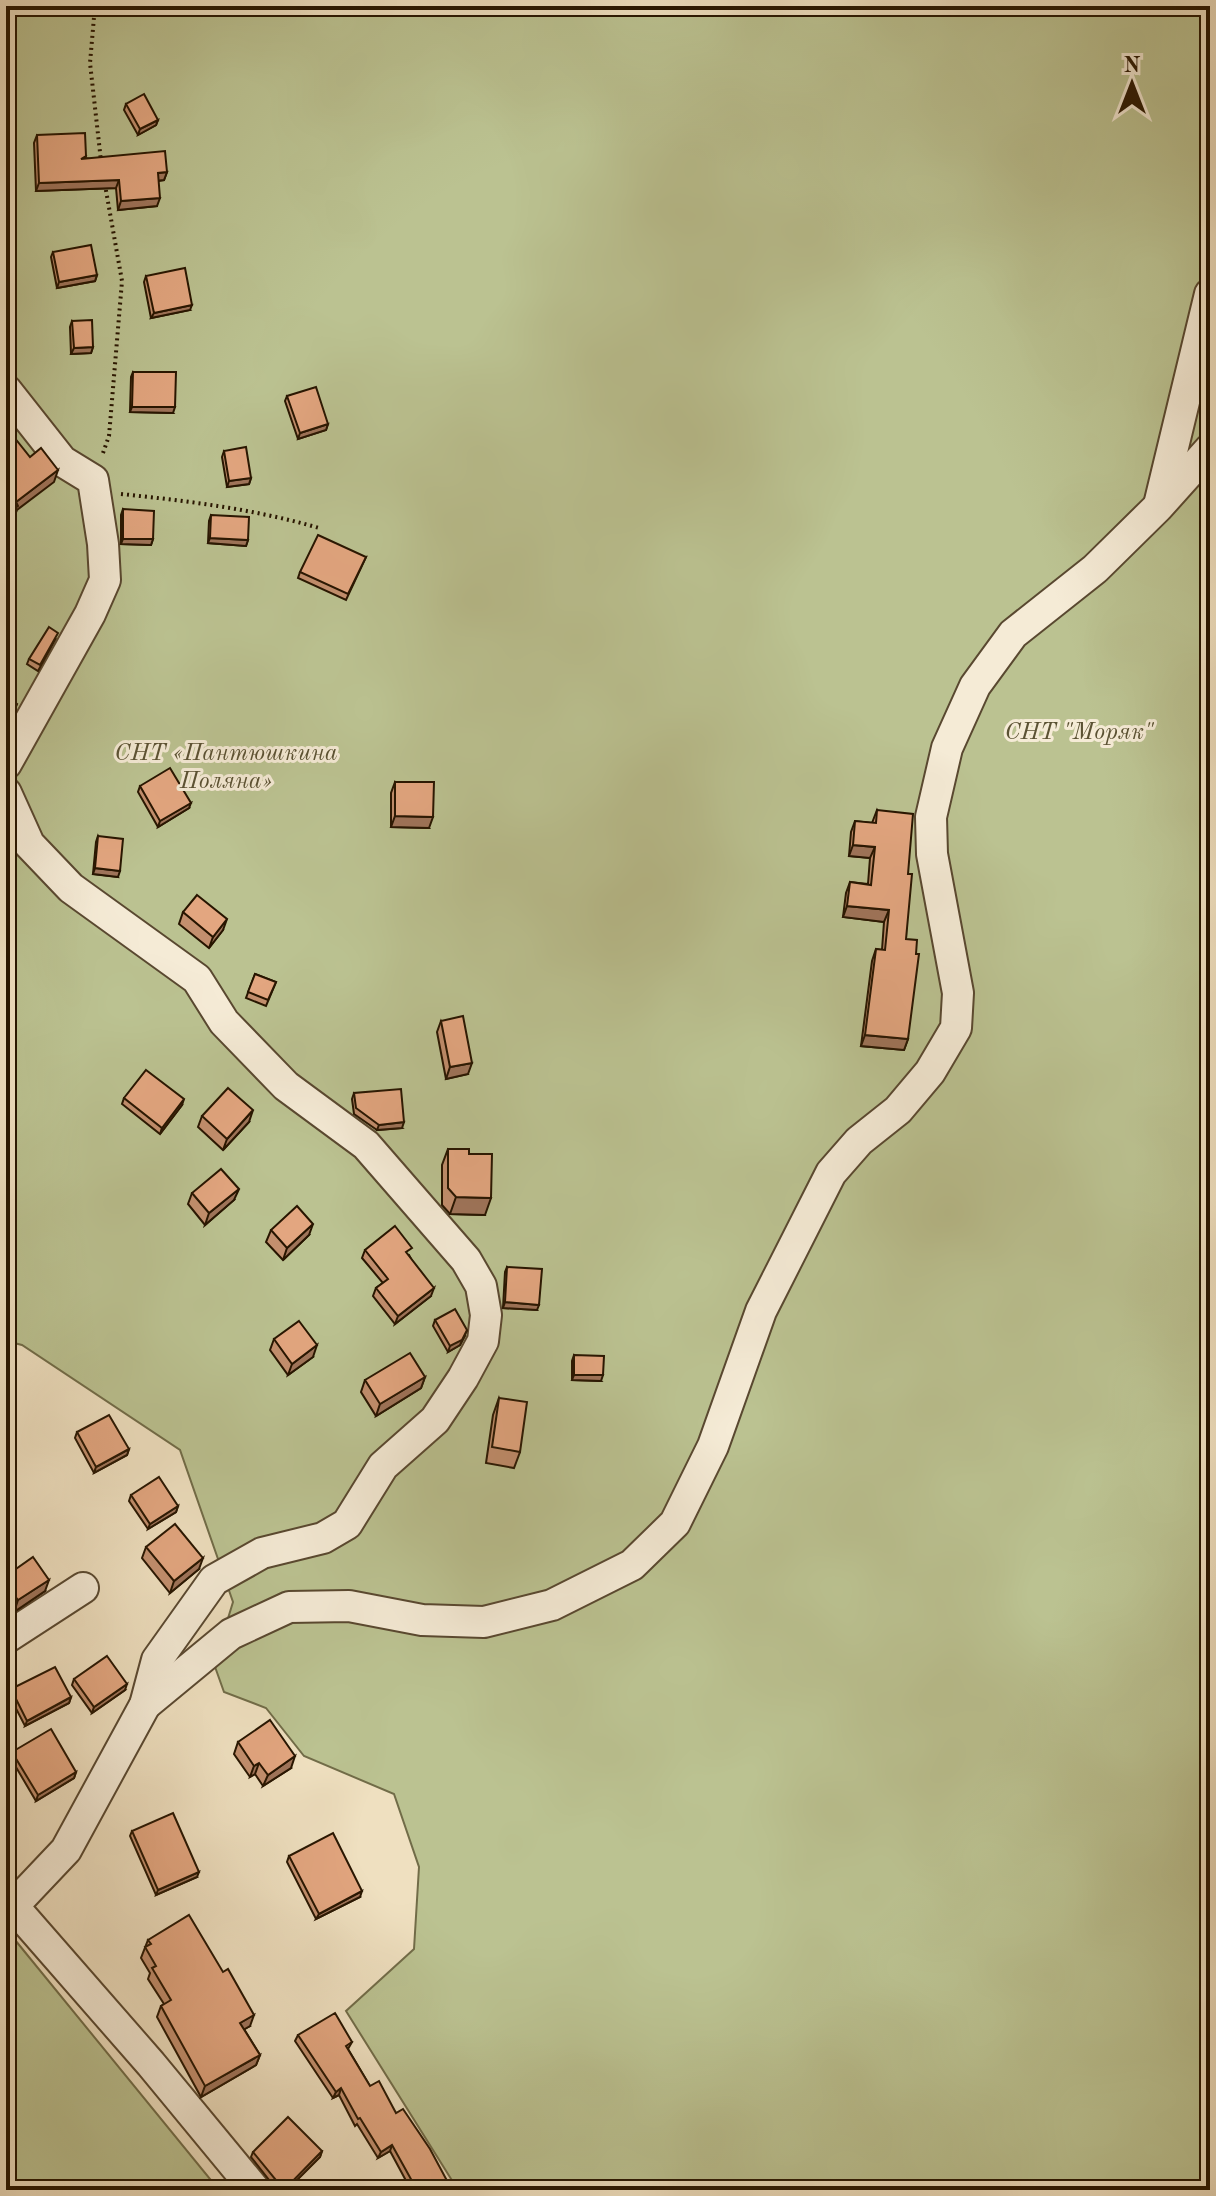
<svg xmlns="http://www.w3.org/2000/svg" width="1216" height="2196" viewBox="0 0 1216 2196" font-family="'Old Standard TT',serif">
<rect width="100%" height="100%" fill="#efe0c0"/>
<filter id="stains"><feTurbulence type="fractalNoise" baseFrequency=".0025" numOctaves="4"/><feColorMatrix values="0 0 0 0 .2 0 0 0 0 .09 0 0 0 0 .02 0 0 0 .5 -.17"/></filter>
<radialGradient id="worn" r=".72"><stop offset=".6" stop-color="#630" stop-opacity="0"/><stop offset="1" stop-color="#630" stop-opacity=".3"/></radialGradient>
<g fill="#bbc291" stroke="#716c48" stroke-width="2">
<path d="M6,6h1204v2184h-752l-112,-179 68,-62 5,-82 -25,-73 -90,-38 -38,-48 -42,-16 -10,-28 19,-62 -53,-152 -158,-105 -16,-4z"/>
<path d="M11,1935l208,255h-213v-253z"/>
</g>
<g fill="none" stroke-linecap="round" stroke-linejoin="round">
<defs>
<g id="minor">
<path d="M6,390l56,71 31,19 10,64 2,36 -15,34 -84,150"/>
<path d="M1160,501l50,-207"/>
<path d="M6,793l23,51 42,44 126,91 27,43 62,64 80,59 100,115 15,26 5,29 -3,26 -20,37 -28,42 -52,46 -36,58 -24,14 -61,15 -48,27 -57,80 -12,45 -79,145 -53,56 -7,4"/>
<path d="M6,1638l77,-50"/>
<path d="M145,1705l86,-71 58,-27 60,-1 73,14 62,2 68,-17 80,-40 43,-42 38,-77 48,-135 70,-138 28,-32 39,-31 32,-38 26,-44 2,-35 -26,-139 -1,-37 16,-69 28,-62 38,-52 82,-65 63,-62 52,-58"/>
<path d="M13,1906l138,158 104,126"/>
</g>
</defs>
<use href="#minor" stroke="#594830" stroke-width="34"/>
<g stroke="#271500" stroke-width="4" stroke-dasharray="2 4" stroke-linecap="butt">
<path d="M95,6l-5,57 11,98"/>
<path d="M103,453l6,-17 13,-155 -17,-96"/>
<path d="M121,494c67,7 133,15 198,34"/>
</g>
<use href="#minor" stroke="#f5ebd6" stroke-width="30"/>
</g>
<g fill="#c38f6e" stroke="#271500" stroke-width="2">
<path d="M126,104l32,16 -2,5 -18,10 -14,-25z"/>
<path d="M37,135l49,21 -1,2 82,14 -3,8 -6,1 -1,25 -39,4 -2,-22 -80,3 -2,-48z"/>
<path d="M53,252l44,23 -2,6 -38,7 -6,-31z"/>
<path d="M146,276l44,34 -39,8 -7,-36z"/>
<path d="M72,321l21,26 -2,6 -20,1 -1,-27z"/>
<path d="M133,372l40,41 -43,-1 1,-35z"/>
<path d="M287,396l41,28 -2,6 -28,9 -13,-38z"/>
<path d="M224,451l27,27 -2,6 -22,3 -5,-30z"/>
<path d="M123,509l30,30 -2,6 -30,-1v-29z"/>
<path d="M211,515l37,25 -2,6 -38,-3 1,-22z"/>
<path d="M366,557l-20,43 -48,-22 2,-6z"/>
<path d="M56,638l-18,33 -11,-7 2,-5z"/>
<path d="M395,782l34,46 -38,-1v-34z"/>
<path d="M140,786l49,22 -31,19 -20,-35z"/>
<path d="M877,810l31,64 -2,65 2,100 -4,11 -43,-4 11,-85 4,-12 6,1 2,-28 -41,-5 3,-24 4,-11 18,2 2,-26 -21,-2 2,-24 4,-11 17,2z"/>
<path d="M98,836l20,41 -25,-3 3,-32z"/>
<path d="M183,912l40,18 -14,18 -30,-24z"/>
<path d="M255,974l21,8 -10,24 -20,-8z"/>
<path d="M441,1021l27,53 -22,5 -9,-47z"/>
<path d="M354,1093l48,35 -25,2 -23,-16 -2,-15z"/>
<path d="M124,1098l58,7 -22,29 -38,-30z"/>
<path d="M202,1116l47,6 -26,28 -25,-23z"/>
<path d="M448,1149l21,5 16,61 -35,-1 -8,-9v-40z"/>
<path d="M192,1193l42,7 -29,25 -17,-21z"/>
<path d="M271,1230l38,5 -26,25 -17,-18z"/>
<path d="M365,1250l44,5 22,41 -36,28 -22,-28 3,-8 7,-5 -21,-25z"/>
<path d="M507,1267l30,43 -34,-2 2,-36z"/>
<path d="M435,1320l30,16 -5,9 -12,7 -15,-26z"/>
<path d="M274,1339l39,18 -25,18 -18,-25z"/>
<path d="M574,1355l27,26 -29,-1v-19z"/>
<path d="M425,1377l-4,11 -45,28 -15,-24 4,-12z"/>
<path d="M499,1398l21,54 -6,16 -28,-5 7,-48z"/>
<path d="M77,1432l52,17 -2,6 -33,18 -19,-35z"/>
<path d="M131,1495l47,11 -2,6 -28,17 -19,-28z"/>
<path d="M146,1547l53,22 -29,24 -28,-35z"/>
<path d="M6,1576l39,15 -31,21 -8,-11z"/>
<path d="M74,1679l51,11 -33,23 -20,-28z"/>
<path d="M11,1689l60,8 -2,6 -44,23 -16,-31z"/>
<path d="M238,1742l53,26 -28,18 -8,-12 -5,3 -16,-23z"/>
<path d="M12,1752l64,20 -2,6 -38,23 -26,-44z"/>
<path d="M132,1831l65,46 -41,18 -26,-59z"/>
<path d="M289,1856l71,41 -44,22 -29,-57z"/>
<path d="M148,1940l102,86 -6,3 16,26 -4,10 -55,32 -44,-80 4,-11 3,-2 -16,-25 2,-6 -9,-15z"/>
<path d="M298,2035l54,7 -4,7 22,37 26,27 56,77h-41l-21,-39 -12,7 -21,-34 -2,2 -16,-31 -6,3 -38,-57z"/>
<path d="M322,2151l-2,6 -33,33h-10l-26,-33 2,-5z"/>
</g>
<g fill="#9f745a" stroke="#271500" stroke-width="2">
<path d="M158,120l-2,5 -18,10 2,-6z"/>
<path d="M167,172l-3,8 -9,1 3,-8z"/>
<path d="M119,180l-3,8 -80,3 3,-8z"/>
<path d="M160,198l-3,8 -39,4 3,-9z"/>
<path d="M97,275l-2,6 -38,7 2,-6z"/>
<path d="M192,305l-2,5 -39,8 3,-5z"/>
<path d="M93,347l-2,6 -20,1 3,-6z"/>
<path d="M132,407h43l-2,6 -43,-1z"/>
<path d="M328,424l-2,6 -28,9 2,-6z"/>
<path d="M58,470l-4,12 -37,28 -3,7 -8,6v-8l10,-13z"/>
<path d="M251,478l-2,6 -22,3 2,-6z"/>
<path d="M210,538l38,2 -2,6 -38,-3z"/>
<path d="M123,539h30l-2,6 -30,-1z"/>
<path d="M17,704l-5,12 -6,9v-6z"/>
<path d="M191,803l-2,5 -31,19 2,-6z"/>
<path d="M395,816l38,1 -4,11 -38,-1z"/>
<path d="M853,845l22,2 -5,11 -21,-2z"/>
<path d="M95,868l25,3 -2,6 -25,-3z"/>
<path d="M847,906l42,4 -5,12 -41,-5z"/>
<path d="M227,919l-4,11 -14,18 4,-11z"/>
<path d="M865,1035l43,4 -4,11 -43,-4z"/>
<path d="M472,1063l-4,11 -22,5 4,-12z"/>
<path d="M184,1099l-2,6 -22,29 2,-6z"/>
<path d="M253,1110l-4,12 -26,28 4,-11z"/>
<path d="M404,1122l-2,6 -25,2 2,-5z"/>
<path d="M239,1189l-5,11 -29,25 4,-12z"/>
<path d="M456,1197l35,1 -6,17 -35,-1z"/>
<path d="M313,1224l-4,11 -26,25 4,-12z"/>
<path d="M434,1288l-3,8 -36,28 3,-8z"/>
<path d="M505,1302l34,3 -2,5 -34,-2z"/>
<path d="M467,1330l-7,15 -12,7 2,-6z"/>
<path d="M317,1345l-4,12 -25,18 4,-11z"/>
<path d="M574,1375h29l-2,6 -29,-1z"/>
<path d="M425,1377l-4,11 -45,28 4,-12z"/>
<path d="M129,1449l-2,6 -33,18 2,-6z"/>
<path d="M178,1506l-2,6 -28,17 2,-5z"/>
<path d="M203,1558l-4,11 -29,24 4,-12z"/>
<path d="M49,1580l-4,11 -31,21 4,-12z"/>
<path d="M127,1684l-2,6 -33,23 2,-6z"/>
<path d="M71,1697l-2,6 -44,23 2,-5z"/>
<path d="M295,1756l-4,12 -28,18 5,-11z"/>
<path d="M259,1763l-4,11 -5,3 4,-11z"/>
<path d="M76,1772l-2,6 -38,23 2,-6z"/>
<path d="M199,1872l-2,5 -41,18 2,-5z"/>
<path d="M15,1874l-2,6 -7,4v-5z"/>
<path d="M362,1891l-2,6 -44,22 3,-5z"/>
<path d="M254,2015l-4,11 -14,8 4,-11z"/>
<path d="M260,2055l-4,10 -55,32 4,-11z"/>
<path d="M341,2088l-2,7 -6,3 3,-6z"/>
<path d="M392,2145l-2,6 -12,7 3,-6z"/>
<path d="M322,2151l-2,6 -33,33h-4z"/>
</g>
<g fill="#e3a680" stroke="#271500" stroke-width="2">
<path d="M144,94l14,26 -18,9 -14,-25z"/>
<path d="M85,133l1,23 -5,3 84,-8 2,21 -9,1 2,25 -39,3 -2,-21 -80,3 -2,-48z"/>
<path d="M91,245l6,30 -38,7 -6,-30z"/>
<path d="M6,246l6,10 -6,3z"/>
<path d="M185,268l7,37 -38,8 -8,-37z"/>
<path d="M92,320l1,27 -19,1 -2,-27z"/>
<path d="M133,372h43l-1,35h-43z"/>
<path d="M316,387l12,37 -28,9 -13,-37z"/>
<path d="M6,427l24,30 11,-9 17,22 -42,32 2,4 -12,9z"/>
<path d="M246,447l5,31 -22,3 -5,-30z"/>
<path d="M123,509l31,2 -1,28h-30z"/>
<path d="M211,515l38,2 -1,23 -38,-2z"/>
<path d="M318,535l48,22 -18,37 -48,-22z"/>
<path d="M49,627l9,6 -18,32 -11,-6z"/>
<path d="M6,696l11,8 -11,15z"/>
<path d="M170,768l21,35 -31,18 -20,-35z"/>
<path d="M395,782h39l-1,35 -38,-1z"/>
<path d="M877,810l36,4 -5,60h4l-6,65 11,1 -1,14h3l-11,85 -43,-4 11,-86 9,1 4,-40 -42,-4 3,-24 21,3 4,-38 -22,-2 2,-24 21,2z"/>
<path d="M98,836l25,3 -3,32 -25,-3z"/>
<path d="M197,895l30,24 -14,18 -30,-25z"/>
<path d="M255,974l21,8 -8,18 -20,-8z"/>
<path d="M463,1016l9,47 -22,4 -9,-46z"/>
<path d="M146,1070l38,29 -22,29 -38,-30z"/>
<path d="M228,1088l25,22 -26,29 -25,-23z"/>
<path d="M401,1089l3,33 -25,3 -23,-17 -2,-15z"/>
<path d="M448,1149h21v5h23l-1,44 -35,-1 -8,-9z"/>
<path d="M221,1169l18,20 -30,24 -17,-20z"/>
<path d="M297,1206l16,18 -26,24 -16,-18z"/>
<path d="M395,1226l17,22 -6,4 28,36 -36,28 -22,-28 12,-9 -23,-29z"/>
<path d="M507,1267l35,2 -3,36 -34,-3z"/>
<path d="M455,1309l12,21 -5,10 -12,6 -15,-26z"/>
<path d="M299,1321l18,24 -25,19 -18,-25z"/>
<path d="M410,1353l15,24 -45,27 -15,-24z"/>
<path d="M574,1355l30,1 -1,19h-29z"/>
<path d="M499,1398l28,4 -7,50 -28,-5z"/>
<path d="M109,1415l20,34 -33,18 -19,-35z"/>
<path d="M159,1477l19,29 -28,18 -19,-29z"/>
<path d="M175,1524l28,34 -29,23 -28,-34z"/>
<path d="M33,1557l16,23 -31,20 -12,-16v-8z"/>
<path d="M107,1656l20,28 -33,23 -20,-28z"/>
<path d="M55,1667l16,30 -44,24 -16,-32z"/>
<path d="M270,1720l25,36 -27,19 -9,-12 -5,3 -16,-24z"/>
<path d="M51,1729l25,43 -38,23 -26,-43z"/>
<path d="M173,1813l26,59 -41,18 -26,-59z"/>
<path d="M333,1833l29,58 -43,23 -30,-58z"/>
<path d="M6,1856l9,18 -9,5z"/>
<path d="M189,1915l34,57 5,-3 26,46 -14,8 20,32 -55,31 -44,-80 10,-6 -19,-32 4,-2 -11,-19 6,-3 -3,-4z"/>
<path d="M335,2013l17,29 -6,4 24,40 9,-5 17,32 7,-4 27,40 22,41h-35l-25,-45 -11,7 -21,-34 -2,1 -17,-31 -5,4 -38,-57z"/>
<path d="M288,2117l34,34 -38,39 -31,-38z"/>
</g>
<g text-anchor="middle" stroke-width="6" stroke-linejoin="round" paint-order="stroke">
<g font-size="24" font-style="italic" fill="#5b5233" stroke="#f5ebd6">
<text x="1079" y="739">СНТ "Моряк"</text>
<text x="226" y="760">СНТ «Пантюшкина<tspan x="226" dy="28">Поляна»</tspan></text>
</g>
</g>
<rect width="1216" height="2196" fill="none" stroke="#efe0c0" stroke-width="32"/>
<rect x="8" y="8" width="1200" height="2180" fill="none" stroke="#271500" stroke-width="4"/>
<rect x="16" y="16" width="1184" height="2164" fill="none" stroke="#271500" stroke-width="2"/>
<g transform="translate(1132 84)" stroke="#f5ebd6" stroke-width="6" paint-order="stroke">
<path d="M0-6L14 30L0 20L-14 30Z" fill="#271500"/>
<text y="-12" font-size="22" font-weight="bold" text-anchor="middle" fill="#271500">N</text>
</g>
<rect width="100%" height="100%" filter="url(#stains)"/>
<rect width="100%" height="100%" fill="url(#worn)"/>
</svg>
